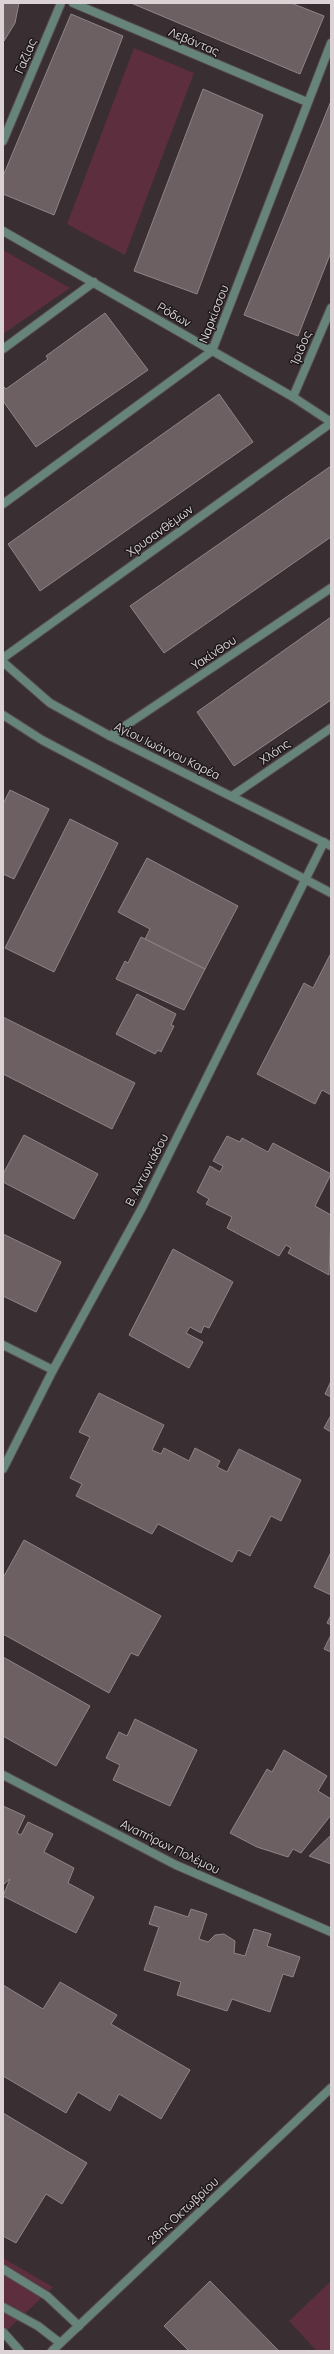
<svg xmlns="http://www.w3.org/2000/svg" width="334" height="2354" viewBox="0 0 334 2354" font-family="Manrope,sans-serif">
<rect width="100%" height="100%" fill="#392e31"/>
<g fill="#5d2e3d">
<path d="M134,48l60,25 -69,182 -58,-31z"/>
<path d="M3,250l67,38 -67,46z"/>
<path d="M3,2258l50,29 -50,47z"/>
<path d="M331,2281v70h-14l-28,-30z"/>
</g>
<g fill="#6c6063" stroke="#918488">
<path d="M3,3h16l-4,20 -11,18z"/>
<path d="M131,3h160l33,13 -24,58z"/>
<path d="M71,14l52,22 -69,179 -51,-21v-18z"/>
<path d="M203,89l60,26 -66,179 -63,-23z"/>
<path d="M331,101v151l-33,84 -54,-21z"/>
<path d="M105,313l43,57 -112,77 -33,-46v-15l3,3 42,-30 -2,-3z"/>
<path d="M219,394l34,48 -213,149 -32,-47z"/>
<path d="M331,466v71l-167,116 -34,-47z"/>
<path d="M331,617v83l-97,66 -37,-54z"/>
<path d="M10,790l39,19 -35,70 -11,-5v-70z"/>
<path d="M70,819l48,24 -64,129 -49,-24z"/>
<path d="M147,858l91,48 -33,63 -60,-30 5,-10 -32,-17z"/>
<path d="M141,937l64,32 -21,41 -68,-31 9,-18 3,2z"/>
<path d="M331,953v142l-9,-5 -7,14 -58,-30 47,-91 9,5z"/>
<path d="M137,994l39,20 -5,11 3,1 -13,26 -3,-2 -3,4 -39,-20z"/>
<path d="M3,1017l132,66 -23,46 -109,-55z"/>
<path d="M24,1135l74,39 -24,45 -71,-37v-8z"/>
<path d="M227,1136l13,6 2,-4 26,14 5,-9 58,31 -16,32 16,9 -2,60 -41,-22 3,-5 -5,-3 -7,11 -52,-28 5,-11 -26,-13 3,-5 -12,-7 13,-26 10,6 3,-6 -10,-5z"/>
<path d="M3,1234l58,28 -25,50 -33,-16z"/>
<path d="M173,1249l60,33 -24,46 -5,-2 -3,7 -11,-6 -4,6 17,9 -14,26 -60,-33z"/>
<path d="M331,1381v16l-6,-3z"/>
<path d="M99,1393l65,32 -12,25 9,4 3,-6 25,13 6,-13 25,13 -3,6 10,5 12,-23 62,31 -20,41 -10,-5 -21,40 -12,-6 -6,12 -74,-38 -6,10 -76,-38 6,-12 -12,-6 20,-41 -11,-5z"/>
<path d="M331,1415v17l-7,-4z"/>
<path d="M24,1540l137,76 -23,40 -7,-3 -22,40 -106,-59v-56z"/>
<path d="M331,1552v43l-17,-8z"/>
<path d="M331,1615v10l-4,-2z"/>
<path d="M331,1635v17l-7,-3z"/>
<path d="M3,1657l87,49 -34,60 -53,-30z"/>
<path d="M135,1719l62,31 -27,56 -57,-26 7,-15 -14,-7 13,-26 8,4z"/>
<path d="M284,1750l43,26 -9,15 13,8v16l-30,38 -8,-4 -5,8 -31,-10 -27,-14 37,-64 5,3z"/>
<path d="M3,1806l22,10 -8,17 4,2 7,-13 25,12 -9,18 30,16 -6,15 26,14 -18,36 -73,-37 7,-17 -7,6z"/>
<path d="M331,1835v29l-22,-8z"/>
<path d="M155,1906l33,11 3,-8 16,5 -8,25 9,3 7,-7 9,-1 11,7 -1,12 11,3 9,-27 17,5 -4,12 33,11 -7,20 -10,-3 -13,38 -38,-13 -5,12 -50,-16 4,-13 -37,-12 15,-43 -10,-3z"/>
<path d="M60,1982l57,33 -6,9 79,46 -29,49 -42,-25 -9,17 -32,-19 -12,21 -63,-37v-91l40,24z"/>
<path d="M3,2113l84,50 -25,41 -16,-10 -30,49 -13,-7z"/>
<path d="M210,2281l69,70h-90l-25,-25z"/>
</g>
<g fill="none" stroke-linecap="round" stroke-linejoin="round">
<defs>
<g id="service">
<path d="M3,2307l35,19 22,17"/>
<path d="M3,2332l17,19"/>
</g>
<path id="pedestrian" d="M3,2269l44,27 32,30"/>
<g id="minor">
<path d="M73,3l234,99"/>
<path d="M3,141l58,-138"/>
<path d="M3,231l290,166 38,25"/>
<path d="M3,349l91,-67"/>
<path d="M293,397l38,-89"/>
<path d="M3,504l209,-153 119,-308"/>
<path d="M3,658l328,-235"/>
<path d="M110,736l221,-148"/>
<path d="M232,796l99,-68"/>
<path d="M3,1345l50,25"/>
<path d="M3,1469l50,-99 90,-164 181,-364"/>
<path d="M3,1775l173,90 155,67"/>
</g>
<g id="tertiary">
<path d="M3,662l47,41 60,33 221,110"/>
<path d="M3,715l39,25 289,153"/>
<path d="M52,2351l279,-263"/>
</g>
</defs>
<use href="#service" stroke="#564c4e" stroke-width="10"/>
<use href="#pedestrian" stroke="#564c4e" stroke-width="10"/>
<use href="#minor" stroke="#564c4e" stroke-width="10"/>
<use href="#tertiary" stroke="#564c4e" stroke-width="10"/>
<use href="#service" stroke="#67847b" stroke-width="8"/>
<use href="#pedestrian" stroke="#67847b" stroke-width="8"/>
<use href="#minor" stroke="#67847b" stroke-width="8"/>
<use href="#tertiary" stroke="#67847b" stroke-width="8"/>
</g>
<g text-anchor="middle" stroke-width="3" stroke-linejoin="round" paint-order="stroke">
<g font-size="12" fill="#dad2d4" stroke="#1d1819">
<text transform="translate(194 42) rotate(23)" y="4">Λεβάντας</text>
<text transform="translate(26 56) rotate(-67)" y="4">Γαζίας</text>
<text transform="translate(214 314) rotate(-69)" y="4">Ναρκίσσου</text>
<text transform="translate(174 315) rotate(30)" y="4">Ρόδων</text>
<text transform="translate(301 348) rotate(-67)" y="4">Ίριδος</text>
<text transform="translate(160 531) rotate(-36)" y="4">Χρυσανθέμων</text>
<text transform="translate(214 653) rotate(-34)" y="4">Υακίνθου</text>
<text transform="translate(167 751) rotate(26)" y="4">Αγίου Ιωάννου Καρέα</text>
<text transform="translate(275 752) rotate(-35)" y="4">Χλόης</text>
<text transform="translate(147 1170) rotate(-63)" y="4">Β. Αντωνιάδου</text>
<text transform="translate(170 1847) rotate(26)" y="4">Αναπήρων Πολέμου</text>
<text transform="translate(183 2211) rotate(-43)" y="4">28ης Οκτωβρίου</text>
</g>
</g>
<rect width="334" height="2354" fill="none" stroke="#dad2d4" stroke-width="8"/>
</svg>
